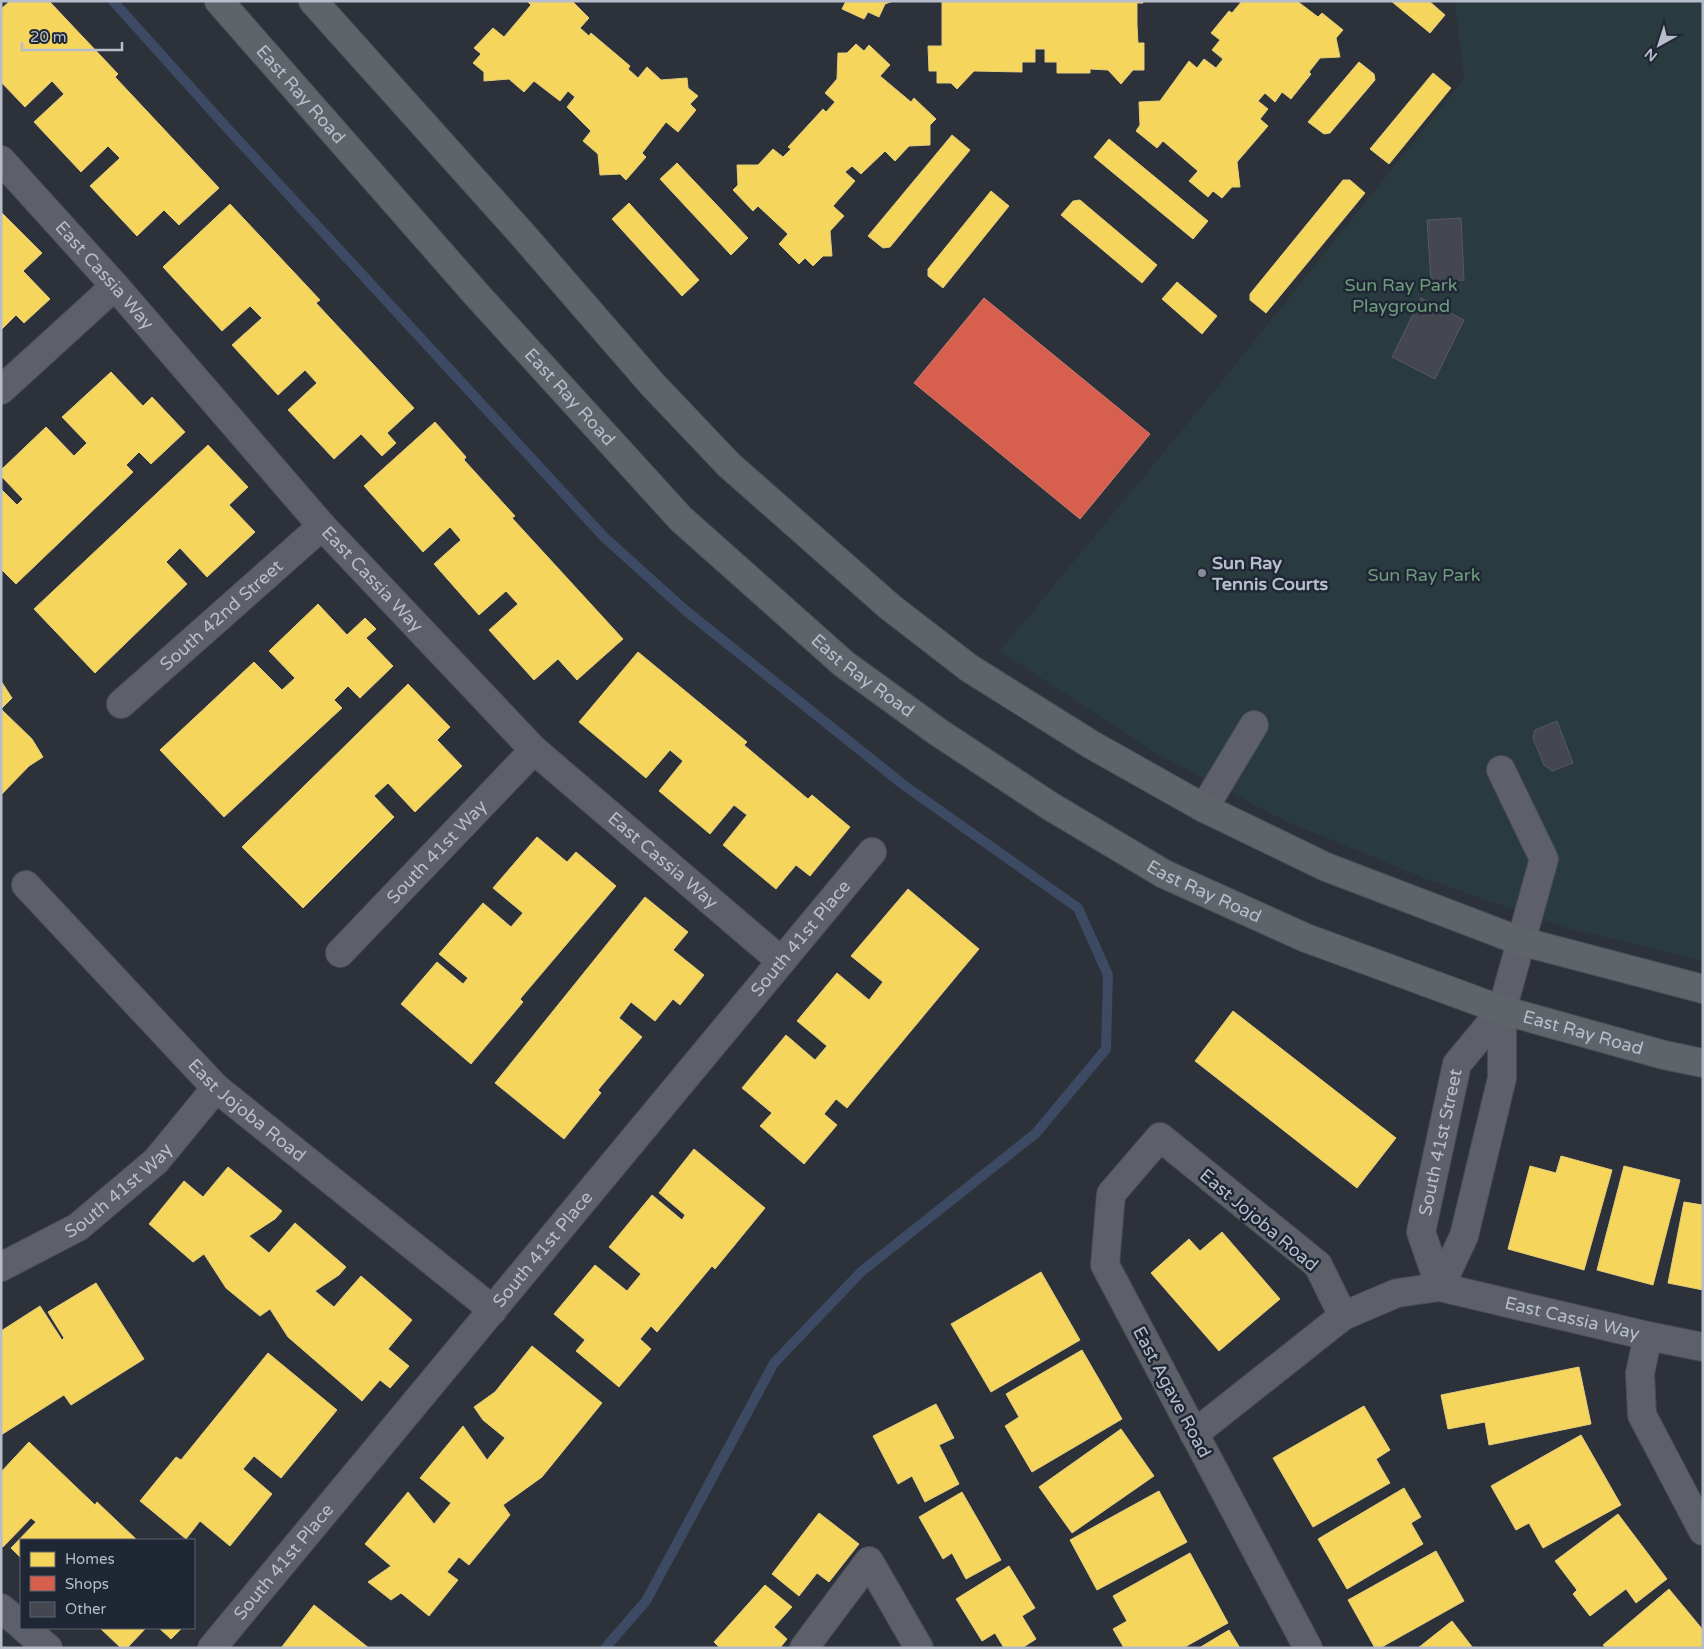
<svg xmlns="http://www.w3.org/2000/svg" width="1704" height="1649" viewBox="0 0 1704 1649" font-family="'Varela Round',sans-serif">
<rect width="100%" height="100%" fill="#2d313a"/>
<path fill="#2a3b40" d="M1455,1h248v960l-136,-33 -138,-48 -146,-60 -131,-69 -152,-100 229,-278 235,-294z"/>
<g fill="#f6d55c" stroke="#e3ce7d">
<path d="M10,1h39l69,73 -3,3 104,111 -40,37 -15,-15 -27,26 -47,-50 30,-28 -12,-12 -27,26 -47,-50 30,-28 -12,-13 -27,26 -24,-25v-73z"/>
<path d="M527,1h45l17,17 -9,10 9,8 2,-3 39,33 -2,3 10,9 9,-11 14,13 26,-2 1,10 10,8 -8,8 6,6 -18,22 -12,-10 -24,31 4,4 -20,23 -6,-6 -20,1 -2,-21 -15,-13 8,-10 -24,-24 8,-10 -7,-6 -8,10 -26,-20 -10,11 -15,-13 -25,2v-9l-11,-9 8,-9 -7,-6 19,-20 11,9 27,-32z"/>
<path d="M846,1h47l-8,3 -6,13 -11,-5 -4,7 -22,-10z"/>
<path d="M942,1h201v2h-6v22l1,18h6v27h-11l-12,14 -13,-14 -18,-1v4h-33v-11h-12v-13h-10v13h-13v10l-48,-1 -17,18 -6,-6h-14v-12h-8l-1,-25h14z"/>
<path d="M1242,1h55l21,16 4,-4 21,17 -7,8 4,19 -20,1 -11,14 2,2 -20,25 -9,-7 -7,10 -10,-9 -7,8 10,8 -8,10 8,7 -31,36 3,25h-8l-10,11 -9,-7 -5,6 -19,-16 9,-10 -35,-30 -6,7 -21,-17 4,-6 -1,-23 21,-1 29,-40 8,7 7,-9 12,9 7,-9 -11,-9 8,-10 -9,-7 18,-22 3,2z"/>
<path d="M1391,1h38l16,14 -15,18z"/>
<path d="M856,44l8,7 5,-6 21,20 -10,11 31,26 3,-4 22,21 -6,6v20l-21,1 -14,15 -10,-10 -24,23 -9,-8 -7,6 10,9 -22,25 11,10 -14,15 2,25h-9l-10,10 -8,-8 -6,6 -20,-20 9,-10 -30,-28 -5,5 -20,-21 5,-5 -1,-20h21l15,-16 10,8 8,-8 -3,-2 35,-38 3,3 9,-10 -10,-9 12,-14 1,-26h9z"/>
<path d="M1359,62l15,12 1,6 -45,53 -6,1 -16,-12z"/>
<path d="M1433,73l18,15 -62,76 -19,-15z"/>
<path d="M952,135l18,15 -80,97 -7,1 -15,-12z"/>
<path d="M1109,139l99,82 -15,18 -99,-82z"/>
<path d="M677,163l71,75 -17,17 -71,-76z"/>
<path d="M1343,180h7l15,13 -99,120 -16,-13v-6z"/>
<path d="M991,191l18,15 -66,82 -15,-12v-7z"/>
<path d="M1080,200l77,65 -15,18 -81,-68 12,-14z"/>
<path d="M629,203l70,77 -17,16 -70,-77z"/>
<path d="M230,204l90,96 -4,3 98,105 -27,25 9,10 -14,13 -21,-22 -27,25 -46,-49 29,-27 -12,-13 -27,25 -46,-50 30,-27 -12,-12 -28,25 -59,-64z"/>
<path d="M1,212l41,41 -19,18 27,28 -26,24 -8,-8 -15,15z"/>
<path d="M1177,282l40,34 -15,18 -40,-35z"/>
<path d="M111,372l32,34 9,-9 33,35 -34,32 -12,-12 -13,13 7,7 -117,112 -15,-15v-80l16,16 6,-6 -22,-23v-6l45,-43 28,29 13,-13 -25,-26z"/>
<path d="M435,422l31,35 -2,3 51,56 -3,2 111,121 -46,41 -19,-21 -24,21 -45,-50 29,-26 -12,-13 -27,24 -45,-51 27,-24 -11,-13 -27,25 -59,-66z"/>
<path d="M208,445l40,42 -19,18 26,27 -48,45 -27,-29 -14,14 21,22 -92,89 -61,-64z"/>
<path d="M318,604l29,31 18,-17 11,11 -10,9 27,28 -33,32 -12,-12 -14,14 8,8 -118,109 -64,-67 94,-88 28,28 13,-12 -26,-27z"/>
<path d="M638,652l109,90 -3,3 64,54 4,-4 38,32 -40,49 -14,-11 -20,24 -53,-44 24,-30 -13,-10 -24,29 -51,-43 24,-30 -13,-11 -24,28 -67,-56z"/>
<path d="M1,681l11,17 -11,11 31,30 11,18 -14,9 -28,29z"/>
<path d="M408,684l42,43 -13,13 25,26 -47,46 -27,-29 -14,13 20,21 -91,91 -61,-61z"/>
<path d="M537,837l30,25 9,-10 40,34 -96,113 3,3 -52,62 -70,-60 36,-42 26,22 5,-6 -29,-24 44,-51 28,24 12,-14 -30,-25z"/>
<path d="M908,889l71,60 -132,159 -11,-9 -12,15 13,11 -33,39 -44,-38 12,-13 -30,-25 44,-53 29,25 12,-14 -30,-25 40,-48 32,27 14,-18 -32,-26z"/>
<path d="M645,897l43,35 -15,18 31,25 -24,30 -7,-6 -18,22 -24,-19 -12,16 23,19 -44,53 3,3 -37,46 -69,-56z"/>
<path d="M1233,1011l163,127 -39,50 -162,-127z"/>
<path d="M694,1149l71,59 -50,61 -3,-3 -55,66 -6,-6 -11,13 11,10 -32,38 -43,-36 9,-11 -31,-26 41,-49 32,26 14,-17 -32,-27 43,-52 30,25 3,-5 -26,-22z"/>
<path d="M1561,1156l51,14 -28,100 -76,-21 22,-83 26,7z"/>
<path d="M1624,1166l56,14 -27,105 -56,-15z"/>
<path d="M228,1167l54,44 -7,8 -26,17 20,17 26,-30 51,44 -7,8 -24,16 19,16 27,-31 51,44 -24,29 21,17 -19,22 -10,-8 -18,21 -74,-64 -18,-28 -10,7 -34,-28 -22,-34 -11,8 -44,-38 35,-43 19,16z"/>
<path d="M1684,1202l19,3v85l-35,-7z"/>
<path d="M1222,1232l58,67 -61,52 -68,-78 38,-34 11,12z"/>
<path d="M1041,1272l39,68 -89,52 -40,-68z"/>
<path d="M96,1283l48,76 -73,46 -7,-10 -63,40v-104l39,-25 22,34 2,-2 -16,-26z"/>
<path d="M532,1346l70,57 -60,74 -39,28 7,10 -41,50 -10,-8 -12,15 11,8 -29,36 -28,-23 -10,7 -23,-18 23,-16 -26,-22 43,-52 26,32 17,-21 -31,-25 43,-52 24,34 18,-22 -22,-18 -9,-13 21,-15z"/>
<path d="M1082,1350l40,69 -90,53 -27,-46 14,-9 -13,-23z"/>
<path d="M268,1353l69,57 -56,68 -27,-22 -11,13 29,25 -42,52 -30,-25 -14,18 -46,-38 36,-44 5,3z"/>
<path d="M1579,1367l12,57 -102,21 -4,-23 -37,7 -7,-34z"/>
<path d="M936,1404l18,34 -15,7 20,39 -34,18 -13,-26 -14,8 -25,-48z"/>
<path d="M1364,1406l26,44 -14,9 14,24 -77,44 -40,-69z"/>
<path d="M1121,1429l33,47 -82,57 -33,-46z"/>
<path d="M1581,1435l40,70 -78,43 -14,-25 -13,7 -25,-44z"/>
<path d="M29,1442l66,63 2,-3 40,38h-116v18l-10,-10 25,-26 -5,-4 -28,29 -2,-2v-73z"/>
<path d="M1404,1488l17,29 -10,6 12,21 -76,45 -29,-50z"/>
<path d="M1159,1491l28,51 -90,48 -27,-50z"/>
<path d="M962,1492l39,68 -35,19 -14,-26 -9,6 -24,-42z"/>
<path d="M819,1513l40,31 -30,38 -12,-9 -18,23 -27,-22z"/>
<path d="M1618,1514l49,65 -31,24 -10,-14 -36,27 -17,-22 4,-4 -22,-29z"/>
<path d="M1436,1551l28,50 -84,47h-5l-27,-48z"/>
<path d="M1190,1553l38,70 -45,25h-59l-11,-19 14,-8 -14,-25z"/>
<path d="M1009,1566l26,42 -13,8 14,23 -14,9h-18l-9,-15 -13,8 -26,-42z"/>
<path d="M765,1585l27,22 -18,20 13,12 -7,9h-60l-6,-6z"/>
<path d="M1669,1589l34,41v18h-97l-3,-3z"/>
<path d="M314,1605l55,43h-88z"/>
<path d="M1452,1621l21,27h-55z"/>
<path d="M100,1628h46l-19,20h-6z"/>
<path d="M159,1628h23l-11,11z"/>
<path d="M1229,1630l11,18h-41z"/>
</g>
<path fill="#d6604d" stroke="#cd7c72" d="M984,298l166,136 -70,85 -166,-136z"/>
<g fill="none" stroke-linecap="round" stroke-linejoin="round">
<path stroke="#3c4a64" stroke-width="10" d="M113,1l115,128 376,408 81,73 220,176 173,122 30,67 -2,74 -70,84 -175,139 -87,91 -128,238 -41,47"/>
</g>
<g fill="#44474f" stroke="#545961">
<path d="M1461,218l3,62 -33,1 -4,-61z"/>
<path d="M1421,298l43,22 -29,59 -43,-22z"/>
<path d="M1557,721l16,42 -21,8 -8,-6 -11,-27 2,-8z"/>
</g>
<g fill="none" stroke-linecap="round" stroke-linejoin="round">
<defs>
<g id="minor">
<path id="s1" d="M1,160l114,126 207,240 212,224 247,211"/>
<path d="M1,390l114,-104"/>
<path id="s2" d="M121,704l201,-178"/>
<path d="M1204,808l50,-83"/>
<path id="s3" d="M26,885l190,203 277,222"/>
<path id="s4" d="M340,953l194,-203"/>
<path id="s5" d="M1,1267l77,-40 78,-66 60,-73"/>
<path d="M1440,1287l24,-51 38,-158v-68l42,-151 -43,-89"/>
<path id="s6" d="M1440,1287l-19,-55 36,-168 45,-54"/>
<path d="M1648,1336l-8,37 2,42 61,116"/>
<path id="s7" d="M1194,1434l149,-118 54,-23 43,-6 208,49 55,11"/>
<path d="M1,1608l20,17"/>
<path d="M24,1628l24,20"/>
<path id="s8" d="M212,1648l660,-796"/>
<path d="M804,1648l65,-87 50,87"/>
<path d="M1308,1648l-203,-383 6,-71 49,-57 158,128 25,51"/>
</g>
<g id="major">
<path id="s9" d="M219,1l258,294 204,224 163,145 94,68 112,74 114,68 142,64 196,72 162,45 39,8"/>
<path d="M313,1l209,233 130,150 77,81 161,142 79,61 123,77 112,63 122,59 194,74 183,48"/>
</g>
</defs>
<use href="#minor" stroke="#484c52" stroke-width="30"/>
<use href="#major" stroke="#4a4e57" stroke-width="30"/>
<use href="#minor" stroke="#5d6068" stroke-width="28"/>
<use href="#major" stroke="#5f636a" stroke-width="28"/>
</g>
<circle fill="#878c98" stroke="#1f2735" stroke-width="2" cx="1202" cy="573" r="5"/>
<g text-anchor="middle" stroke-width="5" stroke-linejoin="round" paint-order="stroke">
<g font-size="18" fill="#b7bdca" stroke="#1f2735">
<text dy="6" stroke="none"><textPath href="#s9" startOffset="124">East Ray Road</textPath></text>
<text dy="6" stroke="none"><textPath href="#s1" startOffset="155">East Cassia Way</textPath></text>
<text dy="6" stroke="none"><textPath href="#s9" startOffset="529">East Ray Road</textPath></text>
<text dy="6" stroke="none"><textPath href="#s1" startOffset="560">East Cassia Way</textPath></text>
<text dy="6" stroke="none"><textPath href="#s2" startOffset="134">South 42nd Street</textPath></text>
<text dy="6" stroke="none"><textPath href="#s9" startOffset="934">East Ray Road</textPath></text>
<text dy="6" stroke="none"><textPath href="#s4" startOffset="140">South 41st Way</textPath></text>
<text dy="6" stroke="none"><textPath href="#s1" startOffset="965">East Cassia Way</textPath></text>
<text dy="6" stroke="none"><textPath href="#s9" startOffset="1339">East Ray Road</textPath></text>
<text dy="6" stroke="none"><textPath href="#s8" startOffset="922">South 41st Place</textPath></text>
<text dy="6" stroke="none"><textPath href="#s9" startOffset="1744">East Ray Road</textPath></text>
<text dy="6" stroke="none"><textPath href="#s3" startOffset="316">East Jojoba Road</textPath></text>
<text dy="6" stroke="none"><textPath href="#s6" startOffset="150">South 41st Street</textPath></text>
<text dy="6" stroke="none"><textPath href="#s5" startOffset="141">South 41st Way</textPath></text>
<text transform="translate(1259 1220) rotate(40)" y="6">East Jojoba Road</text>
<text dy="6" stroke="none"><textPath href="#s8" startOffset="518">South 41st Place</textPath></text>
<text dy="6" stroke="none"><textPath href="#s7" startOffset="428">East Cassia Way</textPath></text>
<text transform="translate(1172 1392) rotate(62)" y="6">East Agave Road</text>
<text dy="6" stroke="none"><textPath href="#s8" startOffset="112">South 41st Place</textPath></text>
</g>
<g font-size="18" fill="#6f9b7d" stroke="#1f2735">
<text x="1401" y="291">Sun Ray Park<tspan x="1401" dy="21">Playground</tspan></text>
<text x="1424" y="581">Sun Ray Park</text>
</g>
<g font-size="18" font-weight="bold" fill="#b7bdca" stroke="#1f2735" text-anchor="start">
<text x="1212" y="569">Sun Ray<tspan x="1212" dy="21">Tennis Courts</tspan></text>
</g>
</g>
<rect width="1704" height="1649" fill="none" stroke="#b7bdca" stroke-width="5"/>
<rect x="20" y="1539" width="175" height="90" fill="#1f2735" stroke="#5c6371"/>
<rect x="30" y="1552" width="25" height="15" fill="#f6d55c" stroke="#5c6371"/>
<text x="65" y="1564" font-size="15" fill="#b7bdca">Homes</text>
<rect x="30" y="1576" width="25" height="15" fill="#d6604d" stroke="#5c6371"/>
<text x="65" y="1589" font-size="15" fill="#b7bdca">Shops</text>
<rect x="30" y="1602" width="25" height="15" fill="#44474f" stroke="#5c6371"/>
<text x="65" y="1614" font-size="15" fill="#b7bdca">Other</text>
<g transform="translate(1659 45) rotate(219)" stroke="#1f2735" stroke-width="4" paint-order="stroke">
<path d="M0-4L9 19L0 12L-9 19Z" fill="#b7bdca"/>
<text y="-8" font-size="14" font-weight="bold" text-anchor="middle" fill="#b7bdca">N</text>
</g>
<path d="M22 42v8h100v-8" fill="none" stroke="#b7bdca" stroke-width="2.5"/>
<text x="30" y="42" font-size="15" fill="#b7bdca" stroke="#1f2735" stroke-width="4" paint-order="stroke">20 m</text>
</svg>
